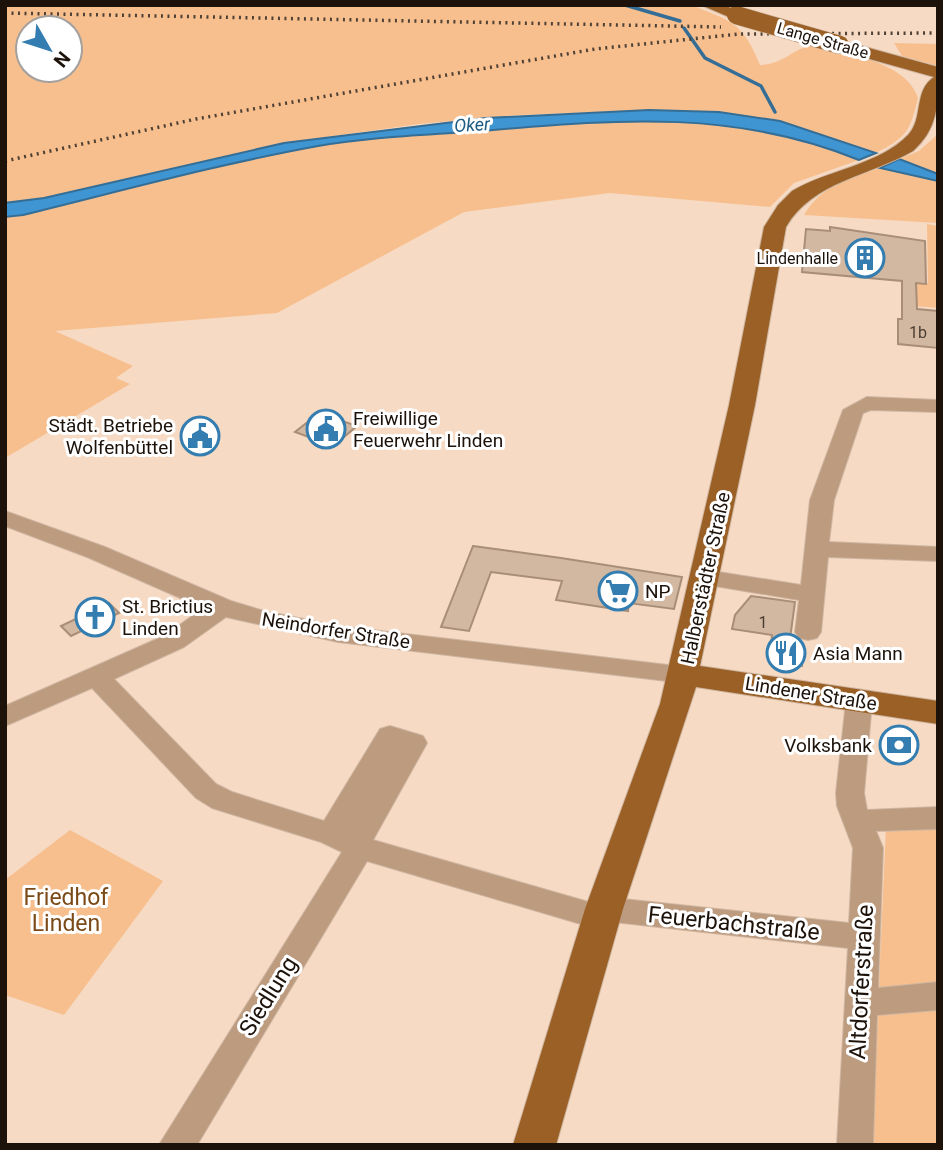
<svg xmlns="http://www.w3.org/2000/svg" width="943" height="1150" viewBox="0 0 943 1150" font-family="Roboto,sans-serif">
<rect width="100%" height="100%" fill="#f6dac3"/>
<g fill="#f7bf8e" fill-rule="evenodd">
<path d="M5,5h686c41,16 52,18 69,60 25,-1 33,-17 55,-21 31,10 92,18 103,54 -8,33 -11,39 -42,55l-82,-28 -75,-13 -70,-2 -130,5 -100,9 -135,19 -240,55 -39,5zM28,28h42v42h-42z"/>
<path d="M894,43l44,1v22l-36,-10z"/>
<path d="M642,120c78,4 143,9 217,40l-65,23 -24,24 -160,-14 -146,19 -187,101 -222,18 78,35 -17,12 14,6 -125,74v-241l19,-2c97,-24 195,-51 295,-69 106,-18 215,-23 323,-26z"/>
<path d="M938,134v40l-39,-15 20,-8z"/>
<path d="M880,168l58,13v42l-134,-8c18,-30 44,-36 76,-47z"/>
<path d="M927,224l11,2v82l-23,-2v-23h13z"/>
<path d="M938,822v323h-66l14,-318z"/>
<path d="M70,830l93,51 -99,134 -59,-20v-115z"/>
</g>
<g fill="#3f95d2" stroke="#346e96" stroke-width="2">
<path d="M649,110l70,2 61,9 96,32 -17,7c-122,-50 -239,-41 -366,-30 -59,5 -117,6 -175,16 -99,18 -197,45 -295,69l-18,2v-14l39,-5 240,-55 202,-25z"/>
<path d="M899,159l39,15v7l-58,-13z"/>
</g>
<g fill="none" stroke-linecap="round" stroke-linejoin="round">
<g stroke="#346e96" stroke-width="3.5">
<path d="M625,5l55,16"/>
<path d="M684,28l21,30 56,28 14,26"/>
</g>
</g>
<g fill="#d3b8a1" stroke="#a88e78" stroke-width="2">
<path d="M830,227l95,14 1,43 -10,-1 1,26 21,2v37l-40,-4v-25h4v-38l-100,-9 4,-43 24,2z"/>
<path d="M319,413l38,13 -24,20 -38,-14z"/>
<path d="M473,546l88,12 121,19 -8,32 -45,-6 -1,8 -72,-11 6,-19 -71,-9 -22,59 -28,-4z"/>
<path d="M751,596l44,6 -6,44 14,2 -1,18 -27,-3 1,-5 -6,-1 2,-22 -40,-6 3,-14z"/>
<path d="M109,603l10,10 -48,23 -10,-10z"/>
</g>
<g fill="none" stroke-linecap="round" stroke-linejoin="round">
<defs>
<g id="minor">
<path d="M867,397l71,3v12l-67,-2 -8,3 -29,87 -5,42 109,5v14l-110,-4 -7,75 -4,6 -9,2 -9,-2 -4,-6 4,-32 -102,-17 -3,-5 3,-5 9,-3 95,15 9,-85 33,-90z"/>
<path d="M5,511l100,36 126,54 33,10 74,15 355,42 4,6 -4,6 -9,3 -346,-41 -112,-25 -42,30 -70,32 102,105 16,8 92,29 56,-92 10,-3 33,10 4,7 -54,97 219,63 12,-6 245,26 4,-75 -16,-42 -1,-13 10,-91 3,-7 10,-2 10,2 3,7 -8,91 3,17 71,-3v22l-62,2 7,17 -5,140 60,-6v28l-61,5 -4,130h-36l11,-197 -234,-26 -2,5 -11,3 -234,-69 -170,284h-38l183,-293 -21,-10 -109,-34 -16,-10 -104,-110 -87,38v-20l161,-71 37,-27 -116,-51 -82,-31z"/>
</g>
<g id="major">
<path d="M701,5h24l19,10 -8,5z"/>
<path d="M840,40l98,27c0,34 2,60 -25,84 -43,25 -100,30 -127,76l-31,178 -55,261 238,35v23l-242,-37 -73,222 -67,236h-43l72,-236 75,-205 69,-299 35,-178 14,-22 14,-14c35,-21 87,-26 116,-56 16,-17 5,-44 26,-58l-100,-28 -3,-4 3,-4z"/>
</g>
</defs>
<use href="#minor" stroke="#cfb6a2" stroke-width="2"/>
<use href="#major" stroke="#cfb6a2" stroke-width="2"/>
<use href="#minor" fill="#bc9b7f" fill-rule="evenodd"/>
<use href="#major" fill="#9a6025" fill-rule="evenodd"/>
<g stroke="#4e4034" stroke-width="3.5" stroke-dasharray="2 4.5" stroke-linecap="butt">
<path d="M5,13l716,14"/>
<path d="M5,161l191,-42 399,-70 144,-15 199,-1"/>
</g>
<defs>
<path id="major-bridge" d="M736,15l104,30"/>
</defs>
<use href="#major-bridge" stroke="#cfb6a2" stroke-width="19" stroke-linecap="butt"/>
<use href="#major-bridge" stroke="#9a6025" stroke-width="18"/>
</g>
<defs>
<symbol id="building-ring" viewBox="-11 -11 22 22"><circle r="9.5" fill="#fff" stroke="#337db1" stroke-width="1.5"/><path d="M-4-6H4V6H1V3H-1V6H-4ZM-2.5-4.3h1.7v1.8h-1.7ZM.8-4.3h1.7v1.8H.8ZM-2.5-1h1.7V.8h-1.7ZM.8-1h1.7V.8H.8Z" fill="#337db1"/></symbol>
<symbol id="civic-ring" viewBox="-11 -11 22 22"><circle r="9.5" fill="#fff" stroke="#337db1" stroke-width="1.5"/><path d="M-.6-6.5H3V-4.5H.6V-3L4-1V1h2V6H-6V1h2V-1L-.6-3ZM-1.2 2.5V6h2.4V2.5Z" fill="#337db1"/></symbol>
<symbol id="supermarket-ring" viewBox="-11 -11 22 22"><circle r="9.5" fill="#fff" stroke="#337db1" stroke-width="1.5"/><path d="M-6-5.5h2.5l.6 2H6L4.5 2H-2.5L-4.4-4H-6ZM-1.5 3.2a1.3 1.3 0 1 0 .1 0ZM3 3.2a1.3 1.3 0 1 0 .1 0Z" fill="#337db1"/></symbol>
<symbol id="church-ring" viewBox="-11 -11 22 22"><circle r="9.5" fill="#fff" stroke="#337db1" stroke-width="1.5"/><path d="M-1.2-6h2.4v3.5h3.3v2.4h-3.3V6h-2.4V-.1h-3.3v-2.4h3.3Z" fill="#337db1"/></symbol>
<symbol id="restaurant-ring" viewBox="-11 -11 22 22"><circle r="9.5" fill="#fff" stroke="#337db1" stroke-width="1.5"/><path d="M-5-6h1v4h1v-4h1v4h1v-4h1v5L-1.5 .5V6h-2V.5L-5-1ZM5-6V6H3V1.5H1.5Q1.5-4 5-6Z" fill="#337db1"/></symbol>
<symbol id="bank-ring" viewBox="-11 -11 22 22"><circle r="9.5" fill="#fff" stroke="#337db1" stroke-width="1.5"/><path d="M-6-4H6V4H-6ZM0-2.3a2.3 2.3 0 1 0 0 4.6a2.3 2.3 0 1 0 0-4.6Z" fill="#337db1"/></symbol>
</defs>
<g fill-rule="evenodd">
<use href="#building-ring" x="843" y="236" width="44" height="44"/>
<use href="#civic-ring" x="304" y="407" width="44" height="44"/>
<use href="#civic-ring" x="178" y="414" width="44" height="44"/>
<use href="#supermarket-ring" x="596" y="569" width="44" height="44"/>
<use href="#church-ring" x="73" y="595" width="44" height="44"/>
<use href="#restaurant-ring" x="764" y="631" width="44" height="44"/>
<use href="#bank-ring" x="877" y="723" width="44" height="44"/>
</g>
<g text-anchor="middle" stroke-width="6" stroke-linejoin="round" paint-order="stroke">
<g font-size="16" fill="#1c120a" stroke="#fff">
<text transform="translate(823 40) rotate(16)" y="6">Lange Straße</text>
</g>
<g font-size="16" fill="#1c120a" stroke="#fff" text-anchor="end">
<text x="838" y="264">Lindenhalle</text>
</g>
<g font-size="16" fill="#4a3c30">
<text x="918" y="338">1b</text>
<text x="763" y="628">1</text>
</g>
<g font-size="18" font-style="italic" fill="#1d5a84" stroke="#fff">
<text transform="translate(472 125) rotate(-3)" y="6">Oker</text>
</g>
<g font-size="19" fill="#1c120a" stroke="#fff" text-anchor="start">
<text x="353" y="425">Freiwillige<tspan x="353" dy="22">Feuerwehr Linden</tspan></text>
<text x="173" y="432" text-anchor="end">Städt. Betriebe<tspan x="173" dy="22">Wolfenbüttel</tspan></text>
<text x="645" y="598">NP</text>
<text x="122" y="613">St. Brictius<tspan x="122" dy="22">Linden</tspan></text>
<text x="813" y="660">Asia Mann</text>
<text x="872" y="752" text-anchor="end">Volksbank</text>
</g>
<g font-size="19" fill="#1c120a" stroke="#fff">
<text transform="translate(705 578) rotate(-78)" y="7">Halberstädter Straße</text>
<text transform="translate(336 630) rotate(9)" y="7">Neindorfer Straße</text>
<text transform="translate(811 693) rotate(9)" y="7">Lindener Straße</text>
</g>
<g font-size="23" fill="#7b4a17" stroke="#fff">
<text x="66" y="905">Friedhof<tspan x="66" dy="26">Linden</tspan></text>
</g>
<g font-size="23" fill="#1c120a" stroke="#fff">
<text transform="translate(734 923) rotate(6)" y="8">Feuerbachstraße</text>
<text transform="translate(861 982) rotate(-87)" y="8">Altdorferstraße</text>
<text transform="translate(268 996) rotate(-58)" y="8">Siedlung</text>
</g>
</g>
<rect width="943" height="1150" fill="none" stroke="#1c120a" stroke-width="14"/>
<g transform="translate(49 49) rotate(129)"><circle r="33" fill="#ffffff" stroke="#a4a09d" stroke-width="2"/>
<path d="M0-5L12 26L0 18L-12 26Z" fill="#337db1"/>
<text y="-10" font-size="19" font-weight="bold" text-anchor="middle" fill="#1c120a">N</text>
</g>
</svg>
